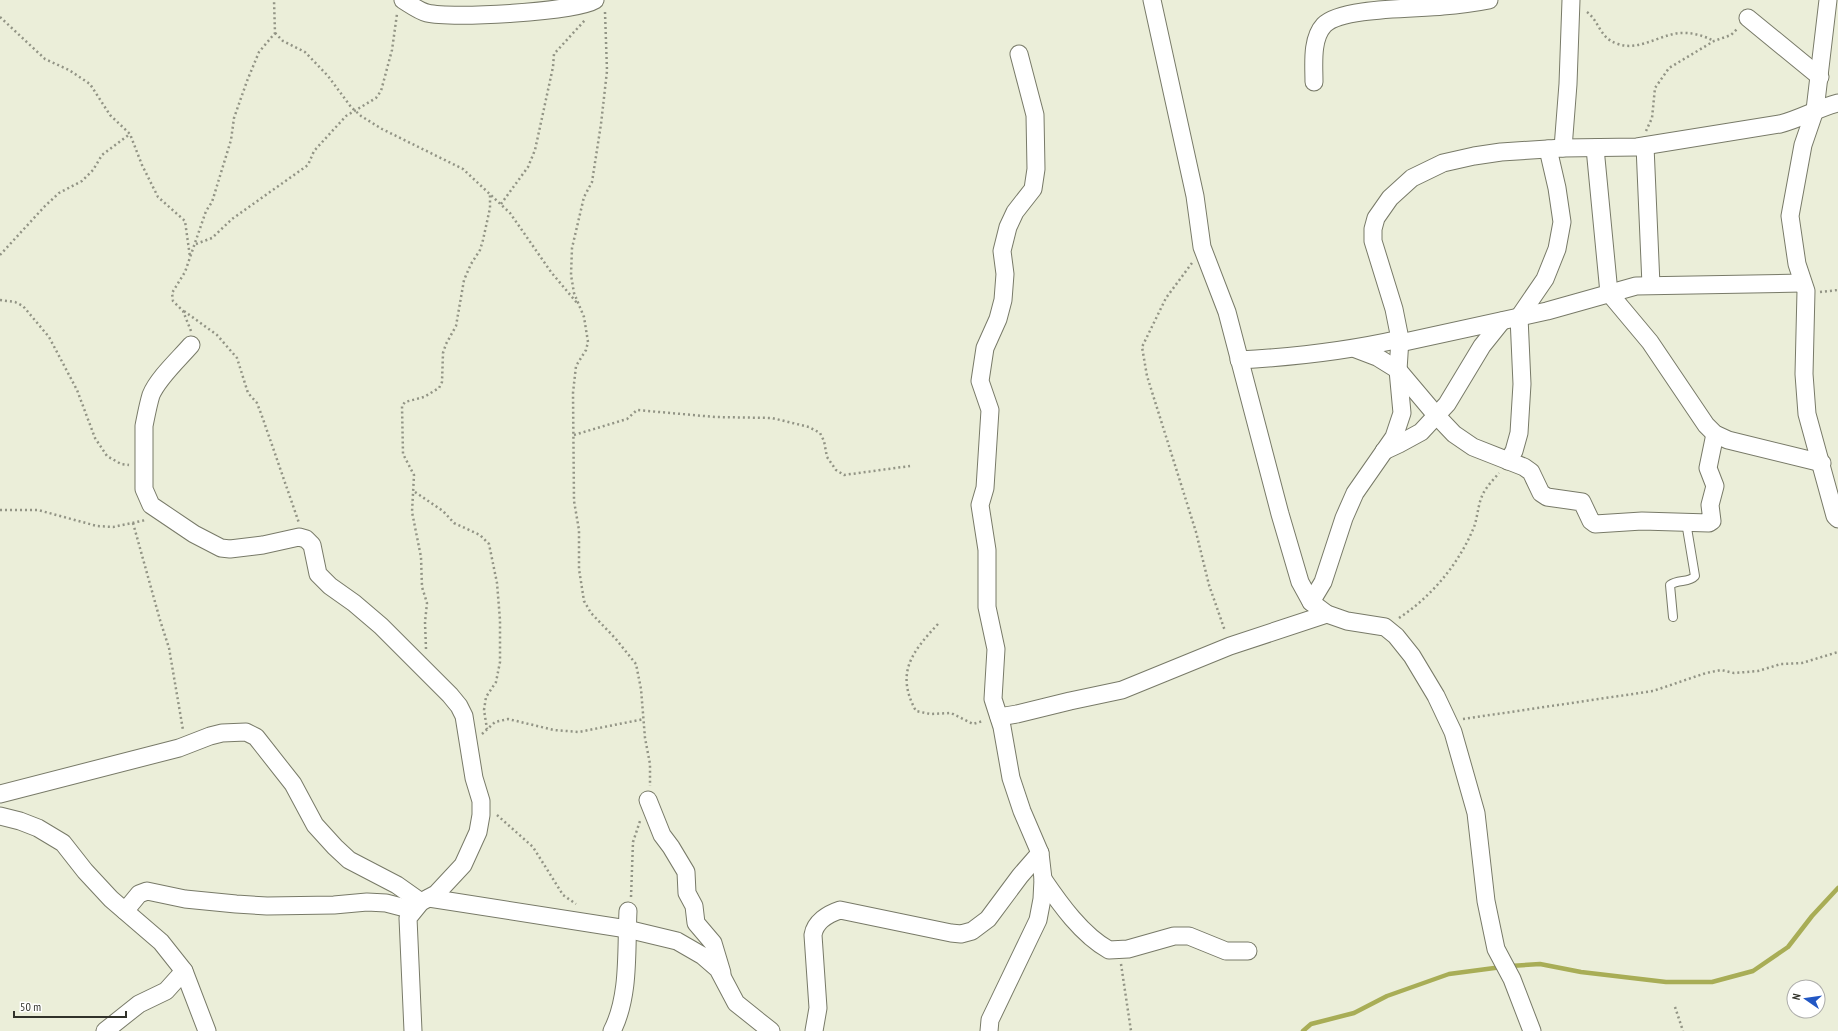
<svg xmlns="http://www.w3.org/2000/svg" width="1838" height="1031" viewBox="0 0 1838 1031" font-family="'PT Sans Narrow',sans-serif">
<rect width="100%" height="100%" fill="#ebeed9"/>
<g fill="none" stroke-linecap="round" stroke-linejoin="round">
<g stroke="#a8ad56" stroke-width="4.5">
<path d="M1510,966l30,-2 41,8 85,10h46l41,-11 35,-24 24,-31 26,-28"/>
<path d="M1303,1031l8,-7 43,-11 33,-17 62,-22 53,-7"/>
</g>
<defs>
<path id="service" d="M1673,617l-3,-32c8,-6 19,-2 25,-9l-9,-54"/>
<g id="minor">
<path d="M403,0c8,5 16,11 24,13 24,6 148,-1 168,-13"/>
<path d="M1152,0l43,196 7,51 25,65 53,202 20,68 11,20 16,12 20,7 38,6 11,9 16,20 24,40 17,36 23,81 10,88 10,48 16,30 20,52"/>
<path d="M1828,0l-13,110 -12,35 -13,71 7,48 9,27 -2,83 3,40 28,102 3,3"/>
<path d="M1748,18l72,59"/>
<path d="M1314,82c0,-17 -3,-43 10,-57 17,-18 93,-16 119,-19 15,-1 31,-3 46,-6"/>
<path d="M1645,146l6,139"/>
<path d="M1563,148l5,-64 3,-84"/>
<path d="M1595,148l14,145 41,49 56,83 9,9 13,6 94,23"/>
<path d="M1400,343l147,-32 89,-25 166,-3"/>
<path d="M191,345c-12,14 -33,33 -40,50 -3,10 -5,21 -7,31v63l7,16 43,29 27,14 9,1 33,-4 36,-8 7,2 6,6 6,29 12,12 24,17 27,23 69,69 9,11 5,10 10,62 7,23v14l-3,17 -15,33 -27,29 -15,8 -13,16 5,113"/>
<path d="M1356,349l21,8 21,13 38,45 18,19 19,13 51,20 7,5 10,21 6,4 35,5 9,19 4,3 47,-3 67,2 3,-2 -2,-16 5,-19 -7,-18 7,-34"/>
<path d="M1239,360c55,-3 108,-9 161,-21"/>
<path d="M1384,451l15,-7 22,-12 26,-28 35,-58 20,-25"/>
<path d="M1508,461l6,-10 5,-18 3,-49 -3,-67 26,-38 12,-30 5,-27 -5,-34 -9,-39"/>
<path d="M1311,602l12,-20 21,-64 11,-25 39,-56 8,-24 -4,-43 2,-31 -6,-30 -21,-68v-12l3,-11 14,-20 22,-20 31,-15 31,-7 27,-4 62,-4 74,-1 143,-23c20,-5 38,-16 58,-21"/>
<path d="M999,717l18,-3 53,-13 52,-11 108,-44 97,-32"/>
<path d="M0,794l179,-46 31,-12 12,-3 24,-1 10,5 37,47 22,41 20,22 14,13 48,25 24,17"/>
<path d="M648,800l14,35 9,12 15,25 1,21 7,13 2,17 17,20 9,30"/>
<path d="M0,816l20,5 18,7 25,15 22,28 26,28 50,43 23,29 23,60"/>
<path d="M1043,879c17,25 39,56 66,71l19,-1 46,-13h15l37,15h22"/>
<path d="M429,898l198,31 50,12 26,15 15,13 18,34 35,28"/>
<path d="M125,911l14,-17 8,-3 38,8 51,5 31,2 67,-1 33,-3 19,1 27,7"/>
<path d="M105,1031l34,-27 27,-13 18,-20"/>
<path d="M612,1031c18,-35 14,-81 16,-120"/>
<path d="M814,1031l4,-23 -5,-73c2,-13 15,-21 27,-25l111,23 10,1 11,-3 16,-12 32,-43 20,-23"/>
<path d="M989,1031l1,-11 48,-100 4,-21 1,-20 -3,-26 -18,-42 -11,-33 -9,-51 -9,-28 3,-50 -9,-42v-57l-7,-45 5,-17 5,-78 -10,-29 5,-33 13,-29 5,-19 2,-26 -3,-23 6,-24 7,-15 18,-23 3,-20 -1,-54 -16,-61"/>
</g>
</defs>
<use href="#service" stroke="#787a68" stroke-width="10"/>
<use href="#minor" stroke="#787a68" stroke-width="19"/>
<g stroke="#929485" stroke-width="2.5" stroke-dasharray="2 3" stroke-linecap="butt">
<path d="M605,12l2,59 -6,53 -9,58 -8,15 -12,51 -1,27 3,18 10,24 4,25 -2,8 -10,16 -3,27 1,108 5,29v39l5,32 7,12 24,25 21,26 5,25 4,49 5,26v22"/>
<path d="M1587,12c13,10 12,26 31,32 22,8 45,-12 66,-11 11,0 20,3 30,8"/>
<path d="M0,17l45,42 24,11 21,14 20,31 20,19 12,31 16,32 27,24 5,36"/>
<path d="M275,33l8,8 22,11 23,24 23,31 10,9 21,13 81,40 47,44 41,59 26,31"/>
<path d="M1646,131l6,-13 3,-30 14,-20 45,-27 17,-6 7,-7"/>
<path d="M501,204l27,-37 7,-17 18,-83 1,-13 31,-34"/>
<path d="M196,244l16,-6 20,-19 76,-54 6,-14 32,-35 30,-18 5,-7 11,-41 5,-36"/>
<path d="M0,255l45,-49 14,-13 23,-12 11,-11 9,-15 28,-21"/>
<path d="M1192,263l-26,35 -24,49 5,29 49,156 13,53 16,46"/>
<path d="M1820,292l18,-2"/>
<path d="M0,300l15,2 8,4 26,31 28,53 18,48 12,18 14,8 8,1"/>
<path d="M184,311l33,24 20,23 11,35 9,10 6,16 36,104"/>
<path d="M191,331l-8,-20 -10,-10 -1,-8 13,-21 21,-61 6,-9 19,-62 3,-22 13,-37 12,-29 16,-19 -1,-33"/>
<path d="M574,435l53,-16 10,-9 78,7 57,1 37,9 11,6 4,8 3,16 9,13 8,5 66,-9"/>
<path d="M415,492l28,19 11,12 26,12 9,9 8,39 3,37v42l-4,20 -10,15 -2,13 3,19"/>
<path d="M0,510h38l59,16 16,1 33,-7"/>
<path d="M133,523l27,97 9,28 14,82"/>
<path d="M1399,618c32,-21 60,-54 75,-91 4,-11 4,-25 10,-35 4,-7 10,-13 15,-19"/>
<path d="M938,624c-26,28 -43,49 -22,87l14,3 21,-1 22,11 10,-3"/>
<path d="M426,649l-1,-27 2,-19 -5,-16 -1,-30 -9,-45 2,-37 -11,-21 -1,-48 3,-4 19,-5 15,-9 3,-6 1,-29 3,-9 10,-18 8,-46 7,-16 9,-14 3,-10 7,-32v-15"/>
<path d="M1463,719l190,-28 53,-18 15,-3 13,3 24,-2 23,-7 21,-1 36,-11"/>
<path d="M482,734l13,-12 13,-3 46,11 25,2 65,-13"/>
<path d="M497,815l36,32 30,48 13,9"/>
<path d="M631,897l2,-55 7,-21"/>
<path d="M1121,964l10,67"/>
<path d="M1675,1007l8,24"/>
</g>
<use href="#service" stroke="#fff" stroke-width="8"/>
<use href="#minor" stroke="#fff" stroke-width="17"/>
</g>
<g transform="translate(1806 999) rotate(283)"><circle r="19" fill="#ffffff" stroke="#adadaa"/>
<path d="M0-3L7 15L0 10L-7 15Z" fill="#2257c4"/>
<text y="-6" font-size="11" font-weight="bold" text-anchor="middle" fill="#31322a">N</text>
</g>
<path d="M14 1011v6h112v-6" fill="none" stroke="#31322a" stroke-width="2"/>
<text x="20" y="1011" font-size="12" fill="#31322a" stroke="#ffffff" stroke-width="3" paint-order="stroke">50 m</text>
</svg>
